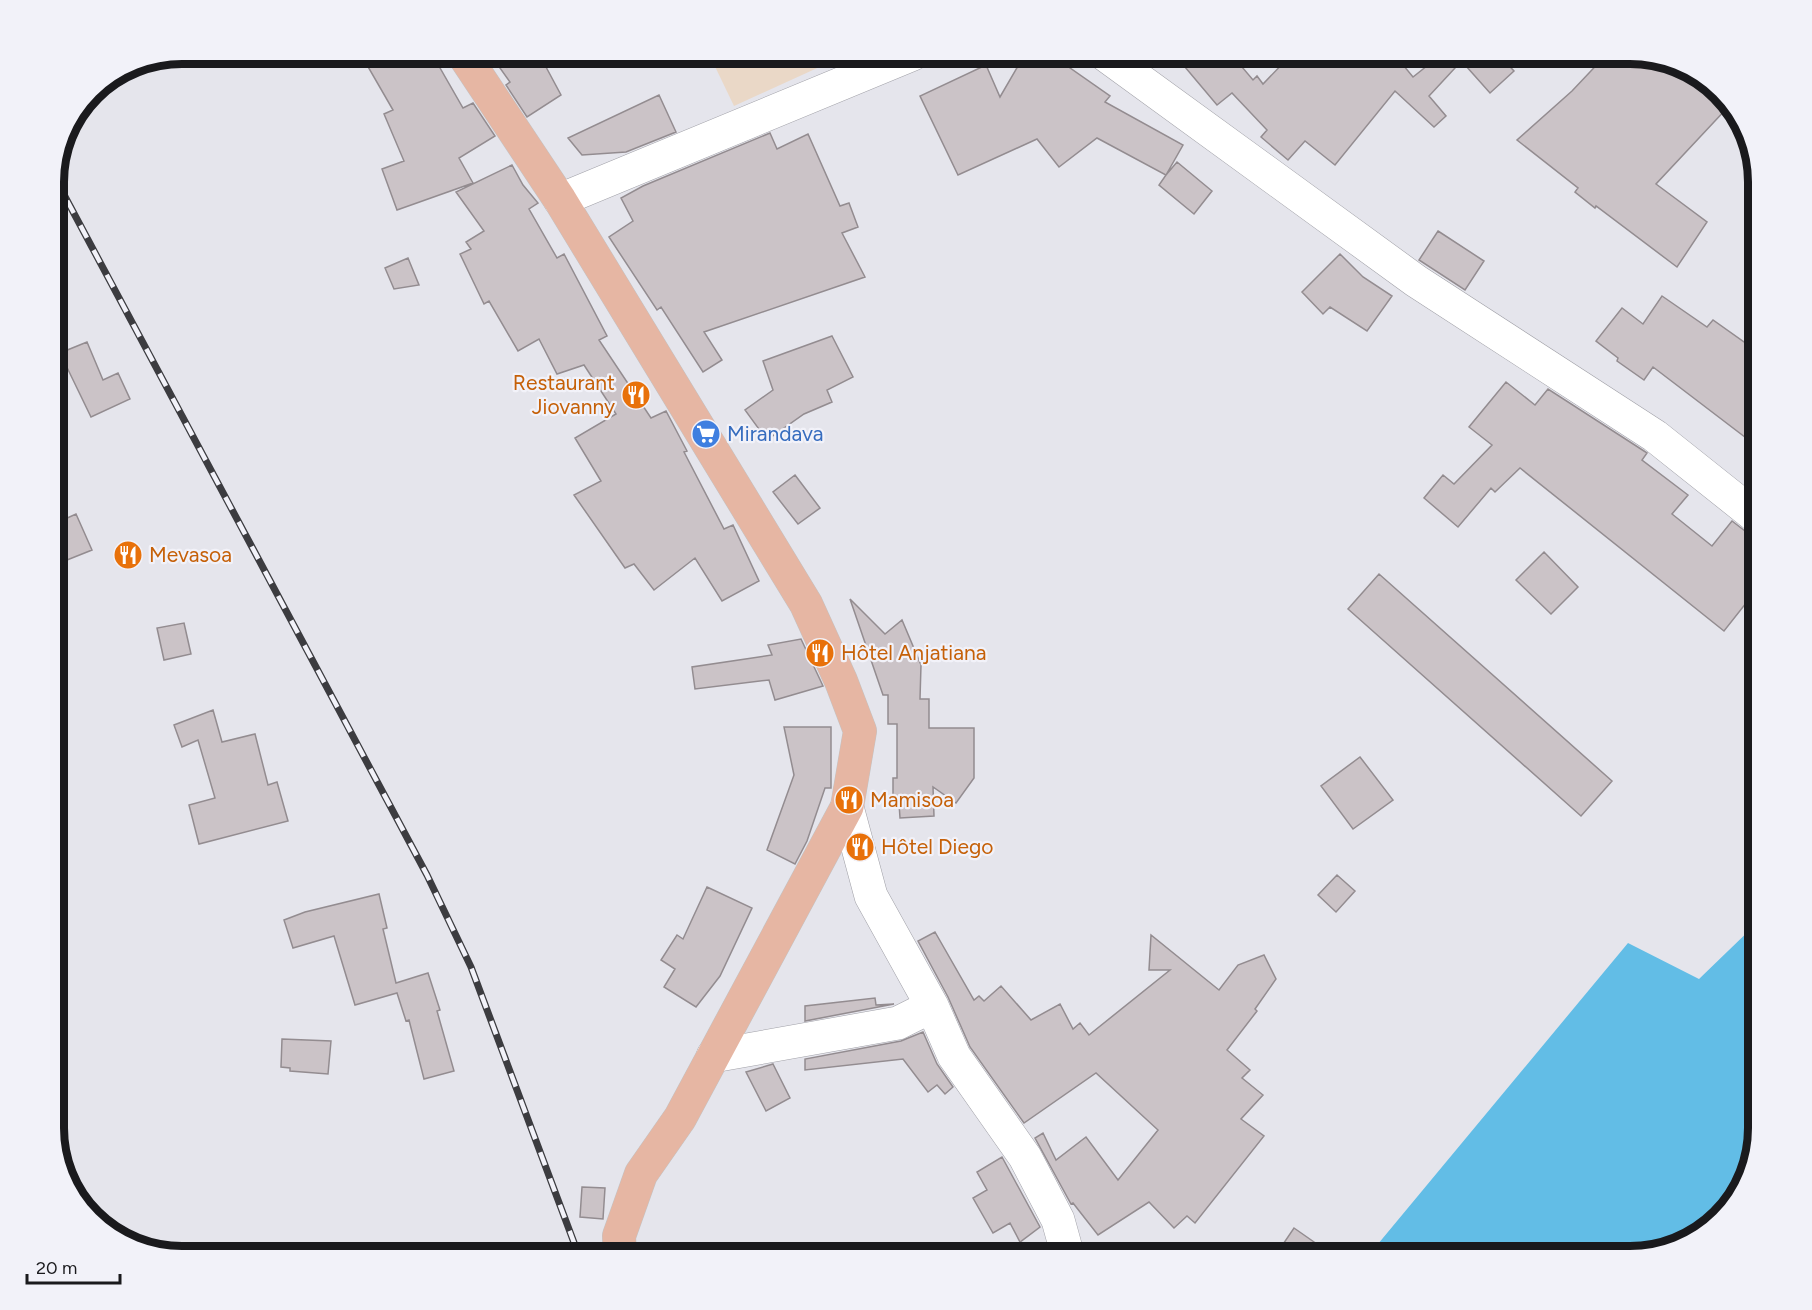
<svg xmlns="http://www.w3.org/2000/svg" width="1812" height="1310" viewBox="0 0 1812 1310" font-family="Figtree,sans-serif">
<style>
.commercial{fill:#ead8c7}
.water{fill:#62bde6}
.building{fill:#cbc3c7;stroke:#938c90;stroke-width:1.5}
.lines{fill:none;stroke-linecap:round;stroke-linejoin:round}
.minor-casing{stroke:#a0a0a7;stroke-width:34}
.major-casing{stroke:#c3c3c4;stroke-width:34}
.minor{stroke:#fff;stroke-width:33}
.major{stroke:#e6b6a3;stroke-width:33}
.rail-casing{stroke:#3c3c40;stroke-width:7}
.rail{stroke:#f2f2f9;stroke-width:4.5;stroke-dasharray:14;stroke-linecap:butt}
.labels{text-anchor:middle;stroke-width:4.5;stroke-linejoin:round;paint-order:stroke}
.food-label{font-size:21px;fill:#c56008;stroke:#f2f2f9;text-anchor:start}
.shop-label{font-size:21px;fill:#366cbe;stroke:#f2f2f9;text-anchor:start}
.rim{fill:none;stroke:#1a1a1d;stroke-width:8}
</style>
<rect width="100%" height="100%" fill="#e5e5ec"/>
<path class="commercial" d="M709 54H848L734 106Z"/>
<path class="water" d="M1758 922V1128L1732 1205 1687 1243 1629 1256H1368L1628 943 1699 979Z"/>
<path class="building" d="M385 54H432L463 108 473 103 495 136 459 158 473 183 397 210 382 169 404 161 384 114 393 110 367 65Z
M490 54H539L561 95 527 117 506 85 510 82Z
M1025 54H1050L1110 96 1105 102 1183 145 1166 175 1177 162 1212 191 1194 214 1159 185 1166 175 1097 138 1059 167 1037 139 958 175 920 96 986 65 1000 97Z
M1174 54H1231L1253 80 1257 76 1263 84 1292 54H1394L1413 77 1442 54H1468L1429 96 1446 116 1434 127 1395 91 1335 165 1305 141 1288 160 1261 137 1267 130 1232 93 1217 105Z
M1479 54H1498L1514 71 1490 93 1466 66Z
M1607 54H1630L1707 80 1729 106 1656 184 1707 222 1677 267 1596 206 1595 208 1575 192 1578 188 1517 140 1572 91Z
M659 95 676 132 626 152 582 155 568 138Z
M770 133 777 149 808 134 840 206 849 203 858 227 842 233 865 277 704 332 722 360 703 372 661 307 657 310 609 237 633 221 621 198 643 186Z
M512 165 523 185 538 203 529 209 557 258 564 254 607 336 599 340 651 418 666 411 687 451 684 452 724 529 733 525 759 581 722 601 695 558 654 590 634 564 625 568 574 495 601 481 575 438 616 414 584 365 557 374 539 339 518 351 489 301 484 304 460 254 471 249 466 242 484 231 456 192Z
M1438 231 1484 261 1465 290 1419 260Z
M1340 254 1363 277 1392 296 1367 331 1330 307 1323 314 1302 292Z
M408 258 419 285 394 289 385 268Z
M1662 296 1707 327 1713 320 1758 352V447L1653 367 1644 380 1617 361 1618 358 1596 341 1622 308 1643 324Z
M832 336 853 377 827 390 832 402 804 414 767 440 745 410 773 390 763 361Z
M87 342 103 380 118 373 130 399 91 417 60 353Z
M1506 382 1535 405 1548 389 1644 451 1647 453 1642 460 1688 495 1672 514 1712 546 1732 521 1758 541V559L1747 574 1758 583V588L1724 631 1520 468 1495 492 1491 488 1458 527 1424 498 1443 475 1454 484 1492 445 1469 427Z
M795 475 820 508 798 524 773 492Z
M76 514 92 550 67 560 54 531V524Z
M1544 552 1578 587 1551 614 1516 580Z
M1379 574 1612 781 1581 816 1348 609Z
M850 599 885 634 902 620 921 665 920 699H929V728H974V778L956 803 933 787 934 816 900 818 899 803H893V778H897V724H888V695H883Z
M184 623 191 654 164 660 157 628Z
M801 639 823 686 775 700 769 680 695 689 692 667 772 655 768 645Z
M213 710 222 742 255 734 268 785 277 782 288 821 199 844 189 805 215 798 198 740 182 747 174 725Z
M784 727H831V788H825L807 841 795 864 767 850 794 775Z
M1360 757 1393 800 1353 829 1321 786Z
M1337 875 1355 891 1336 912 1318 895Z
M707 887 752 908 720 976 696 1007 664 987 675 969 661 960 677 935 683 939Z
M379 894 387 928 383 929 396 983 428 973 440 1010 437 1011 454 1071 424 1079 409 1020 406 1021 397 993 355 1005 334 936 293 948 284 920 305 912Z
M935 932 974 1000 979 996 984 1001 1001 986 1031 1020 1060 1004 1073 1029 1080 1023 1089 1035 1170 970H1149L1151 935 1219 990 1238 965 1264 955 1276 979 1255 1009 1257 1011 1227 1050 1250 1070 1242 1078 1263 1095 1241 1119 1264 1136 1195 1223 1187 1216 1174 1228 1149 1202 1098 1235 1073 1203 1071 1204 1035 1138 1043 1133 1056 1160 1086 1137 1118 1180 1158 1130 1096 1073 1024 1123 970 1047 948 997 918 941Z
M875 998 876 1005 894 1004 805 1021V1006Z
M923 1032 937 1064 953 1087 945 1094 937 1085 928 1092 903 1059 805 1070V1059L901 1041Z
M282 1039 331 1041 328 1074 290 1071V1068L281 1067Z
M773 1064 790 1098 766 1111 746 1072Z
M1002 1157 1040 1227 1020 1242 1010 1223 993 1233 973 1198 987 1190 977 1172Z
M582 1187 605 1188 603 1219 580 1217Z
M1294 1228 1334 1256H1275Z"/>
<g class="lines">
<g class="minor-casing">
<path id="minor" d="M1104 54 1416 281 1655 436 1758 518
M560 200 913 54
M847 807 871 896 932 1006 954 1056 1025 1157 1058 1220 1068 1256
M713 1056 898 1023 932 1006"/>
</g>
<g class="major-casing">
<path id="major" d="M463 54 560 200 806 604 841 681 860 731 847 807 680 1118 641 1174 619 1236 620 1256"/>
</g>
<use href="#minor" class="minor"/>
<use href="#major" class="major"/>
<g class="rail-casing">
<path id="rail" d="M54 176 427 875 471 967 579 1256"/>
</g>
<use href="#rail" class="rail"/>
</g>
<defs>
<g id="restaurant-disc" transform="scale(1.5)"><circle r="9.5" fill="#e8710a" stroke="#f2f2f9"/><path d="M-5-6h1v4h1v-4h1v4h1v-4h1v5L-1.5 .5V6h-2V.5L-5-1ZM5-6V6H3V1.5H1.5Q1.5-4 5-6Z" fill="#fff"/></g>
<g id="supermarket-disc" transform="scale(1.5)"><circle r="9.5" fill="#3f7fe0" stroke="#f2f2f9"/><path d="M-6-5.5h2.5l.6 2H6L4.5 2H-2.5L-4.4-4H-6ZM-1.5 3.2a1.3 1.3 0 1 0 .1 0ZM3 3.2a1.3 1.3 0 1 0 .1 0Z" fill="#fff"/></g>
</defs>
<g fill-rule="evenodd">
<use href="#restaurant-disc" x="636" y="395"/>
<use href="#supermarket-disc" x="706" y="434"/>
<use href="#restaurant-disc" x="128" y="555"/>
<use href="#restaurant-disc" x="820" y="653"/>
<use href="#restaurant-disc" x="849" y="800"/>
<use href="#restaurant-disc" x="860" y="847"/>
</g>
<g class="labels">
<g class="food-label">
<text x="615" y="390" text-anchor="end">Restaurant<tspan x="615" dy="24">Jiovanny</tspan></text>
<text x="149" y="562">Mevasoa</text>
<text x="841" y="660">Hôtel Anjatiana</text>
<text x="870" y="807">Mamisoa</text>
<text x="881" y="854">Hôtel Diego</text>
</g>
<g class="shop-label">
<text x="727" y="441">Mirandava</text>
</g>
</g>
<path d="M0 0H1812V1310H0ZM182 64H1630A118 118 0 0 1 1748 182V1128A118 118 0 0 1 1630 1246H182A118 118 0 0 1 64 1128V182A118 118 0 0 1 182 64Z" fill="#f2f2f9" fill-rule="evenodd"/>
<path class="rim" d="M182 64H1630A118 118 0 0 1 1748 182V1128A118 118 0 0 1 1630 1246H182A118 118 0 0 1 64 1128V182A118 118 0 0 1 182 64Z"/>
<path d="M27 1274v9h93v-9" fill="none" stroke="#1a1a1d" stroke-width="3"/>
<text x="36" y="1274" font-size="18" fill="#1a1a1d" stroke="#f2f2f9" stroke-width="4.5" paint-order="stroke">20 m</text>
</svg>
